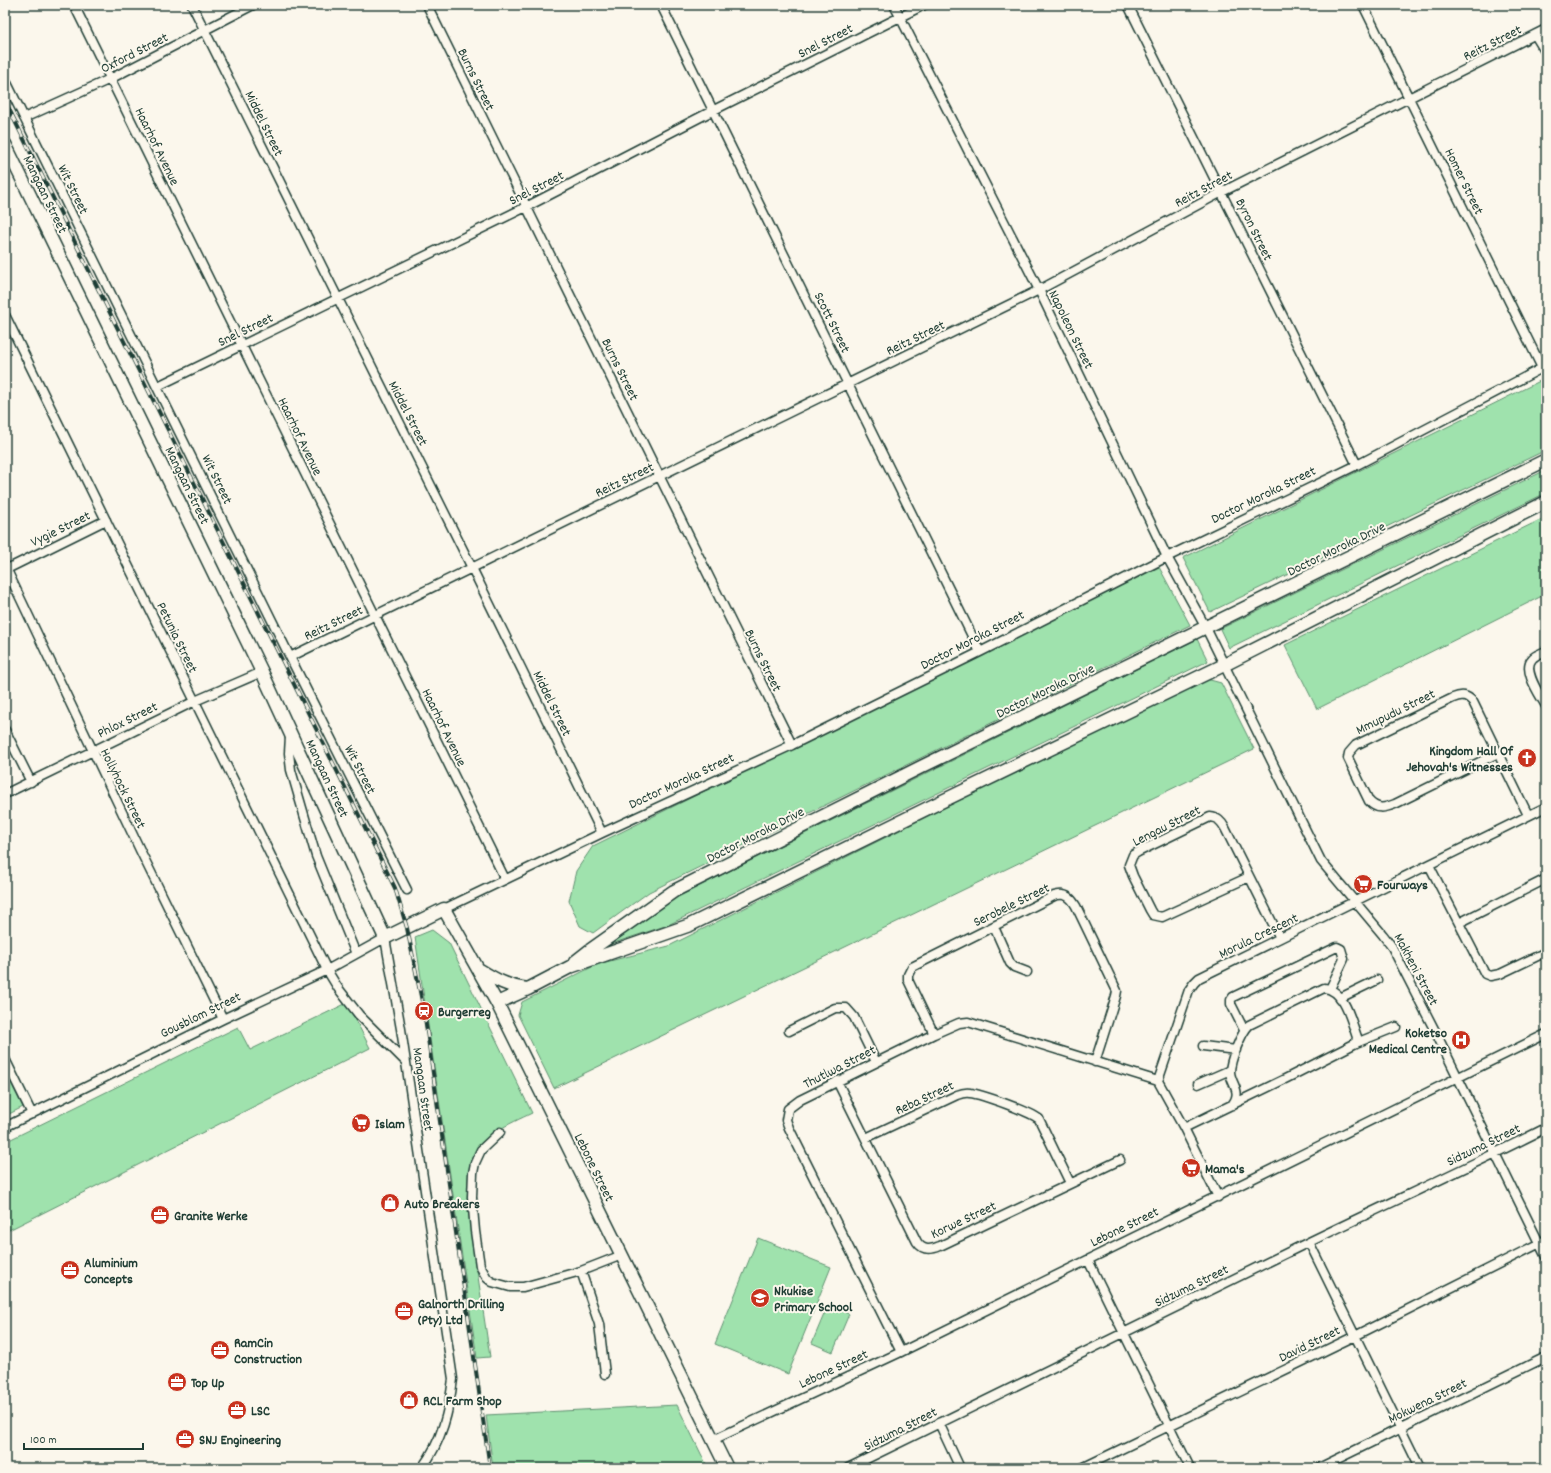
<svg xmlns="http://www.w3.org/2000/svg" width="1551" height="1473" viewBox="0 0 1551 1473" font-family="Dekko,sans-serif">
<style>
.green{fill:#9fe2ad;stroke:#5f9070}
.lines{fill:none;stroke-linecap:round;stroke-linejoin:round}
.street-casing{stroke:#1f3d34;stroke-width:11}
.secondary-casing{stroke:#1f3d34;stroke-width:15}
.street{stroke:#fbf7ec;stroke-width:8}
.secondary{stroke:#fbf7ec;stroke-width:12}
.rail-casing{stroke:#1f3d34;stroke-width:4}
.rail{stroke:#fbf7ec;stroke-width:2.5;stroke-dasharray:8;stroke-linecap:butt}
.labels{text-anchor:middle;stroke-width:4;stroke-linejoin:round;paint-order:stroke}
.street-label{font-size:14px;fill:#1f3d34;stroke:#fbf7ec}
.poi-label{font-size:14px;font-weight:bold;fill:#1f3d34;stroke:#fbf7ec;text-anchor:start}
</style>
<rect width="100%" height="100%" fill="#fbf7ec"/>
<filter id="ink" filterUnits="userSpaceOnUse"><feTurbulence type="fractalNoise" baseFrequency=".025" numOctaves="2"/><feDisplacementMap in="SourceGraphic" scale="8" xChannelSelector="R" yChannelSelector="G"/><feConvolveMatrix kernelMatrix="1 2 1 2 8 2 1 2 1" color-interpolation-filters="sRGB"/></filter>
<g filter="url(#ink)">
<path class="green" d="M1546 378V450L1210 612 1183 558Z
M1546 470V493L1229 648 1220 629Z
M1546 517V594L1317 709 1285 645Z
M1159 567 1190 625 649 892 593 933 580 926 569 901 576 871 593 846Z
M1197 639 1208 661 668 925 605 946 659 906Z
M1203 678 1221 683 1254 749 554 1088 518 1015 522 1002 598 964 669 946Z
M432 930 449 943 532 1113C510 1124 479 1135 471 1162 467 1175 468 1189 467 1203L490 1357 477 1358 415 937Z
M347 1003 370 1048 5 1232V1142L238 1027 250 1050Z
M5 1071 23 1107 5 1116Z
M758 1238 831 1267 788 1374 715 1344Z
M828 1305 849 1314 833 1352 812 1343Z
M677 1405 708 1468H493L486 1415Z"/>
<g class="lines">
<g class="street-casing">
<path id="street" d="M74 5 505 879
M192 5 472 568 602 833
M427 5 792 745
M661 5 980 652
M894 5 1039 290 1167 557 1206 628 1321 861 1383 935 1392 947 1434 1029 1546 1257
M1128 5 1357 465
M1363 5 1542 368
M1535 35 1546 53
M5 79 290 657 407 890
M24 118 110 79 253 5
M5 315 327 970 338 988 359 1015 405 1061
M158 386 526 207 714 110 924 5
M5 566 141 852 223 1019
M5 570 106 520
M1546 651C1542 653 1535 655 1532 659 1522 670 1540 695 1546 706
M290 657 1039 290 1222 192 1546 29
M5 730 31 782
M290 736 289 753 291 770 316 856 356 954
M1498 753 1395 804C1385 808 1377 810 1369 801L1348 758 1349 753 1356 745 1453 698C1462 694 1467 695 1473 702L1528 815
M5 794 195 701 262 672
M1429 865 1485 974 1490 976 1500 974 1546 952
M1249 877 1162 917 1153 915 1150 910 1133 876 1129 865 1133 855 1138 852 1210 817C1218 818 1221 821 1225 828L1280 938
M444 909 602 833 792 745 980 652 1167 557 1357 465 1546 366
M1459 923 1546 879
M994 927 1010 963 1014 967 1027 972
M1340 998 1377 980
M1244 1030 1231 1004V1000L1233 997 1337 947 1341 949 1344 959 1330 989
M789 1031 835 1008H846L854 1017 876 1062
M934 1034 908 980V975L912 967 1054 896C1065 892 1071 897 1076 906L1117 991 1116 996 1095 1062
M1203 1046 1236 1050
M5 1059 32 1114
M837 1081 917 1242C923 1251 931 1250 940 1246L1120 1160
M1198 1084 1230 1070
M1232 1105C1243 1091 1231 1085 1230 1072 1230 1061 1241 1033 1249 1025L1324 988C1345 990 1351 1021 1357 1037L1356 1043
M5 1127 223 1019 327 970 385 938 401 1029 453 1379C449 1411 442 1441 422 1468
M1184 1128 1287 1078 1356 1043 1396 1027
M500 1132 481 1150 475 1163 473 1173 472 1197 475 1231 480 1266 487 1278 492 1282 510 1287H523L581 1271 622 1255
M866 1138 957 1095C962 1093 965 1092 970 1093 981 1094 1031 1112 1039 1119L1070 1183
M1218 1197 1184 1128 1158 1081 1189 990 1194 983 1199 978 1546 807
M1309 1242 1420 1468
M1088 1260 1190 1468
M581 1271 599 1324 605 1374
M901 1352 789 1128 786 1120 788 1109 800 1100 934 1034 959 1023 968 1022 1158 1081
M939 1423 960 1468
M713 1440 901 1352 1546 1034
M848 1468C1001 1392 1154 1317 1307 1243 1387 1204 1467 1168 1546 1128
M1082 1468 1355 1336 1546 1240
M1319 1468 1546 1357"/>
</g>
<g class="secondary-casing">
<path id="secondary" d="M5 144 262 672 385 938 444 909 497 1003 727 1468
M575 962 589 951 674 891 921 767 1546 460
M480 970C496 980 509 987 528 989
M497 1003 528 989 570 967 690 925 926 809 1224 665 1546 502"/>
</g>
<use href="#street" class="street"/>
<use href="#secondary" class="secondary"/>
<g class="rail-casing">
<path id="rail" d="M5 101 395 888 407 928 424 1011 490 1468"/>
</g>
<use href="#rail" class="rail"/>
</g>
</g>
<defs>
<g id="church-disc" transform="scale(1)"><circle r="9.5" fill="#c8321e" stroke="#fbf7ec"/><path d="M-1.2-6h2.4v3.5h3.3v2.4h-3.3V6h-2.4V-.1h-3.3v-2.4h3.3Z" fill="#fff"/></g>
<g id="supermarket-disc" transform="scale(1)"><circle r="9.5" fill="#c8321e" stroke="#fbf7ec"/><path d="M-6-5.5h2.5l.6 2H6L4.5 2H-2.5L-4.4-4H-6ZM-1.5 3.2a1.3 1.3 0 1 0 .1 0ZM3 3.2a1.3 1.3 0 1 0 .1 0Z" fill="#fff"/></g>
<g id="station-disc" transform="scale(1)"><circle r="9.5" fill="#c8321e" stroke="#fbf7ec"/><path d="M-3-6H3Q5-6 5-4V2Q5 4 3 4L4.5 6H3L1.5 4h-3L-3 6H-4.5L-3 4Q-5 4-5 2V-4Q-5-6-3-6ZM-3.5-4v3h7v-3ZM-3.5 1v1.5H-2V1ZM2 1v1.5H3.5V1Z" fill="#fff"/></g>
<g id="hospital-disc" transform="scale(1)"><circle r="9.5" fill="#c8321e" stroke="#fbf7ec"/><path d="M-5-5h3v3.5h4V-5h3V5h-3V1.5h-4V5h-3Z" fill="#fff"/></g>
<g id="shop-disc" transform="scale(1)"><circle r="9.5" fill="#c8321e" stroke="#fbf7ec"/><path d="M-5-2.5h2.3a2.7 3.5 0 0 1 5.4 0H5L5.5 6h-11ZM-1.5-2.5h3a1.5 2.3 0 0 0-3 0Z" fill="#fff"/></g>
<g id="office-disc" transform="scale(1)"><circle r="9.5" fill="#c8321e" stroke="#fbf7ec"/><path d="M-6-3h4V-5.5h4V-3h4V5H-6ZM-1-4.5V-3h2v-1.5ZM-6 0V1H6V0Z" fill="#fff"/></g>
<g id="school-disc" transform="scale(1)"><circle r="9.5" fill="#c8321e" stroke="#fbf7ec"/><path d="M0-5L7-2L0 1L-7-2ZM-4 1L0 2.5L4 1V4Q0 6-4 4Z" fill="#fff"/></g>
</defs>
<g fill-rule="evenodd">
<use href="#church-disc" x="1527" y="758"/>
<use href="#supermarket-disc" x="1363" y="884"/>
<use href="#station-disc" x="424" y="1011"/>
<use href="#hospital-disc" x="1461" y="1040"/>
<use href="#supermarket-disc" x="361" y="1123"/>
<use href="#supermarket-disc" x="1191" y="1168"/>
<use href="#shop-disc" x="390" y="1203"/>
<use href="#office-disc" x="160" y="1215"/>
<use href="#office-disc" x="70" y="1270"/>
<use href="#school-disc" x="760" y="1298"/>
<use href="#office-disc" x="404" y="1311"/>
<use href="#office-disc" x="220" y="1350"/>
<use href="#office-disc" x="177" y="1382"/>
<use href="#shop-disc" x="409" y="1400"/>
<use href="#office-disc" x="237" y="1410"/>
<use href="#office-disc" x="185" y="1439"/>
</g>
<g class="labels">
<g class="street-label">
<text transform="translate(825 40) rotate(-27)" y="5">Snel Street</text>
<text transform="translate(1492 42) rotate(-27)" y="5">Reitz Street</text>
<text transform="translate(134 52) rotate(-27)" y="5">Oxford Street</text>
<text transform="translate(477 79) rotate(64)" y="5">Burns Street</text>
<text transform="translate(265 123) rotate(64)" y="5">Middel Street</text>
<text transform="translate(158 146) rotate(64)" y="5">Haarhof Avenue</text>
<text transform="translate(1465 181) rotate(64)" y="5">Homer Street</text>
<text transform="translate(536 187) rotate(-27)" y="5">Snel Street</text>
<text transform="translate(1203 188) rotate(-28)" y="5">Reitz Street</text>
<text transform="translate(74 189) rotate(64)" y="5">Wit Street</text>
<text transform="translate(46 194) rotate(64)" y="5">Mangaan Street</text>
<text transform="translate(1255 229) rotate(64)" y="5">Byron Street</text>
<text transform="translate(833 322) rotate(64)" y="5">Scott Street</text>
<text transform="translate(245 329) rotate(-26)" y="5">Snel Street</text>
<text transform="translate(1072 329) rotate(64)" y="5">Napoleon Street</text>
<text transform="translate(915 337) rotate(-26)" y="5">Reitz Street</text>
<text transform="translate(621 369) rotate(64)" y="5">Burns Street</text>
<text transform="translate(409 413) rotate(63)" y="5">Middel Street</text>
<text transform="translate(301 436) rotate(64)" y="5">Haarhof Avenue</text>
<text transform="translate(218 479) rotate(64)" y="5">Wit Street</text>
<text transform="translate(624 479) rotate(-26)" y="5">Reitz Street</text>
<text transform="translate(188 485) rotate(64)" y="5">Mangaan Street</text>
<text transform="translate(1263 494) rotate(-26)" y="5">Doctor Moroka Street</text>
<text transform="translate(60 528) rotate(-26)" y="5">Vygie Street</text>
<text transform="translate(1336 548) rotate(-26)" y="5">Doctor Moroka Drive</text>
<text transform="translate(333 622) rotate(-26)" y="5">Reitz Street</text>
<text transform="translate(178 637) rotate(64)" y="5">Petunia Street</text>
<text transform="translate(972 639) rotate(-27)" y="5">Doctor Moroka Street</text>
<text transform="translate(764 660) rotate(64)" y="5">Burns Street</text>
<text transform="translate(1045 690) rotate(-26)" y="5">Doctor Moroka Drive</text>
<text transform="translate(553 703) rotate(64)" y="5">Middel Street</text>
<text transform="translate(1395 711) rotate(-26)" y="5">Mmupudu Street</text>
<text transform="translate(127 719) rotate(-26)" y="5">Phlox Street</text>
<text transform="translate(445 727) rotate(64)" y="5">Haarhof Avenue</text>
<text transform="translate(361 769) rotate(63)" y="5">Wit Street</text>
<text transform="translate(328 778) rotate(65)" y="5">Mangaan Street</text>
<text transform="translate(681 780) rotate(-25)" y="5">Doctor Moroka Street</text>
<text transform="translate(124 788) rotate(64)" y="5">Hollyhock Street</text>
<text transform="translate(1166 825) rotate(-27)" y="5">Lengau Street</text>
<text transform="translate(755 834) rotate(-27)" y="5">Doctor Moroka Drive</text>
<text transform="translate(1011 904) rotate(-26)" y="5">Serobele Street</text>
<text transform="translate(1258 935) rotate(-26)" y="5">Morula Crescent</text>
<text transform="translate(1417 969) rotate(62)" y="5">Makheni Street</text>
<text transform="translate(200 1014) rotate(-26)" y="5">Gousblom Street</text>
<text transform="translate(839 1066) rotate(-27)" y="5">Thutlwa Street</text>
<text transform="translate(424 1089) rotate(82)" y="5">Mangaan Street</text>
<text transform="translate(924 1097) rotate(-25)" y="5">Reba Street</text>
<text transform="translate(1483 1144) rotate(-26)" y="5">Sidzuma Street</text>
<text transform="translate(595 1167) rotate(64)" y="5">Lebone Street</text>
<text transform="translate(963 1219) rotate(-25)" y="5">Korwe Street</text>
<text transform="translate(1124 1226) rotate(-26)" y="5">Lebone Street</text>
<text transform="translate(1191 1285) rotate(-26)" y="5">Sidzuma Street</text>
<text transform="translate(1309 1343) rotate(-26)" y="5">David Street</text>
<text transform="translate(833 1368) rotate(-25)" y="5">Lebone Street</text>
<text transform="translate(1427 1400) rotate(-26)" y="5">Mokwena Street</text>
<text transform="translate(900 1428) rotate(-27)" y="5">Sidzuma Street</text>
</g>
<g class="poi-label">
<text x="1513" y="755" text-anchor="end">Kingdom Hall Of<tspan x="1513" dy="16">Jehovah's Witnesses</tspan></text>
<text x="1377" y="889">Fourways</text>
<text x="438" y="1016">Burgerreg</text>
<text x="1447" y="1037" text-anchor="end">Koketso<tspan x="1447" dy="16">Medical Centre</tspan></text>
<text x="375" y="1128">Islam</text>
<text x="1205" y="1173">Mama's</text>
<text x="404" y="1208">Auto Breakers</text>
<text x="174" y="1220">Granite Werke</text>
<text x="84" y="1267">Aluminium<tspan x="84" dy="16">Concepts</tspan></text>
<text x="774" y="1295">Nkukise<tspan x="774" dy="16">Primary School</tspan></text>
<text x="418" y="1308">Galnorth Drilling<tspan x="418" dy="16">(Pty) Ltd</tspan></text>
<text x="234" y="1347">RamCin<tspan x="234" dy="16">Construction</tspan></text>
<text x="191" y="1387">Top Up</text>
<text x="423" y="1405">RCL Farm Shop</text>
<text x="251" y="1415">LSC</text>
<text x="199" y="1444">SNJ Engineering</text>
</g>
</g>
<rect width="1551" height="1473" fill="none" stroke="#fbf7ec" stroke-width="20"/>
<rect x="10" y="10" width="1531" height="1453" fill="none" stroke="#1f3d34" stroke-width="1.5" filter="url(#ink)"/>
<path d="M24 1443v6h119v-6" fill="none" stroke="#1f3d34" stroke-width="2"/>
<text x="30" y="1443" font-size="12" fill="#1f3d34" stroke="#fbf7ec" stroke-width="3" paint-order="stroke">100 m</text>
</svg>
